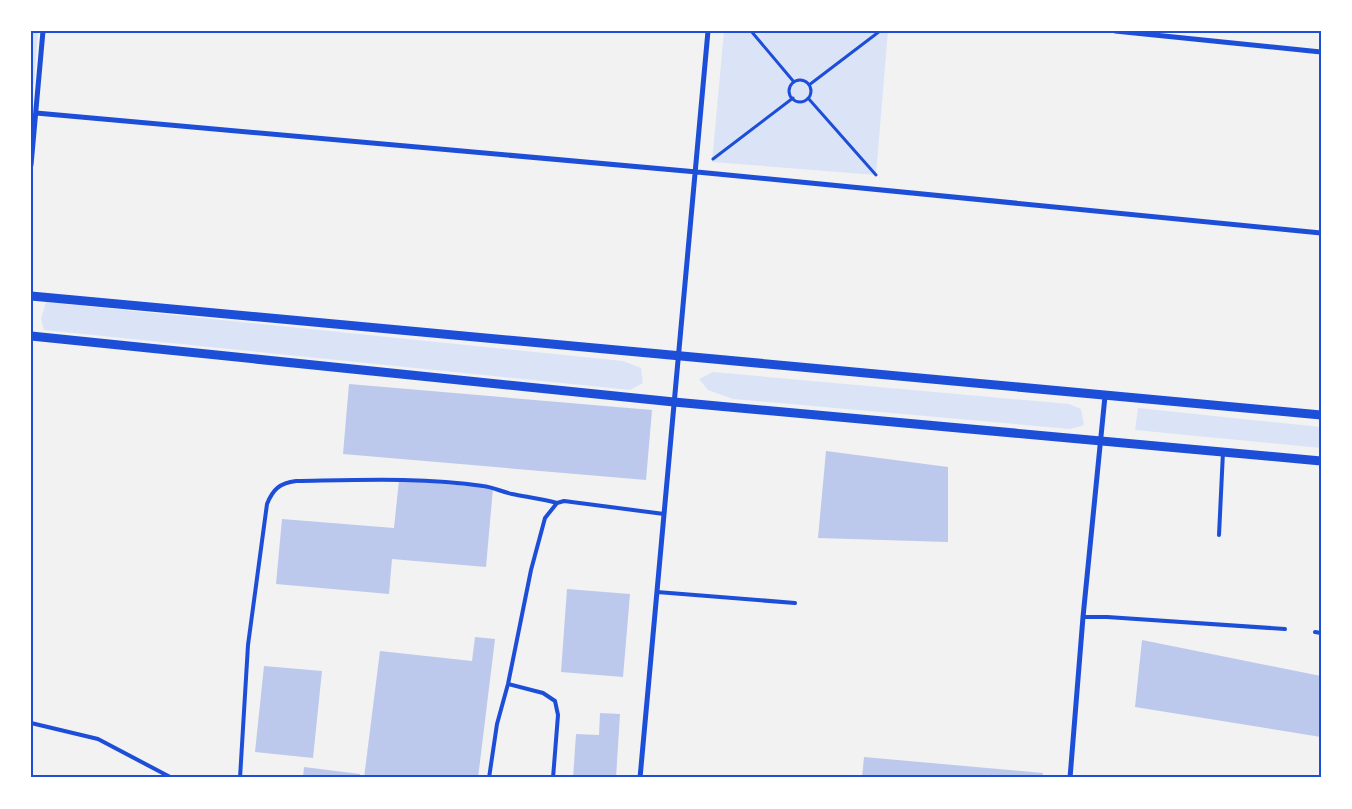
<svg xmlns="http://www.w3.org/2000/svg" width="1352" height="809" viewBox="0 0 1352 809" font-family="'Noto Sans',sans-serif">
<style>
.green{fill:#dbe4f7}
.building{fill:#bdc9ec}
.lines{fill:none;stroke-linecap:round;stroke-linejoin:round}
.path{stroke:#1d4ed8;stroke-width:3}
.service{stroke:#1d4ed8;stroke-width:4}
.minor{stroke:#1d4ed8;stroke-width:5}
.tertiary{stroke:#1d4ed8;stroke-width:9}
.neatline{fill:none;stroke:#1d4ed8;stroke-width:2}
</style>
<rect width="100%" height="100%" fill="#f2f2f2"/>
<path class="green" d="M31 31H38L34 84H31Z
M724 31H888L876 175 712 162Z
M46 302 623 361 641 368 643 383 630 390 44 330 41 319Z
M713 372 1069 404 1081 409 1084 425 1070 429 733 399 708 390 699 379Z
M1138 408 1321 427V448L1135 430Z"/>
<path class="building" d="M349 384 652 410 646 480 343 454Z
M826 451 948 467V542L818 538Z
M399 480 493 488 486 567 392 559 389 594 276 584 282 519 394 528Z
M567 589 630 594 623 677 561 672Z
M475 637 495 639 478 778H364L380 651 472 661Z
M1142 640 1321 676V737L1135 707Z
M264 666 322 671 313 758 255 752Z
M600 713 620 714 616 778H573L576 734 599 735Z
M864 757 1043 773 1042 778H862Z
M304 767 360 774V778H303Z"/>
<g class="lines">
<path class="path" d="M751 31 794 82
M789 91a11 11 0 1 1 22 0a11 11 0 1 1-22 0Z
M809 85 880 31
M808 98 876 175
M713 159 793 98"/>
<path class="service" d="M1219 535 1223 452
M657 592 795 603
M1083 617H1107L1285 629
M1315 632 1321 633
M508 684 543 693 555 701 558 715 553 778
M31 723 98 739 172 778
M240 778 248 645 267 504C273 489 280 483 296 481 357 480 423 477 483 486 493 487 502 492 512 494 527 497 542 499 557 503
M489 778 497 724 508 684 531 570 545 518 557 503 564 501 664 514"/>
<path class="minor" d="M1115 31 1321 52
M36 113 697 172 1321 233
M31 165 43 31
M640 778 708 31
M1070 778 1083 617 1105 396"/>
<path class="tertiary" d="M31 296 1321 415
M31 336 674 402 1321 461"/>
</g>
<rect width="1352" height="809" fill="none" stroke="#ffffff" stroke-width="65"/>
<rect x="32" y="32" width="1288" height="744" class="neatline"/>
</svg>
